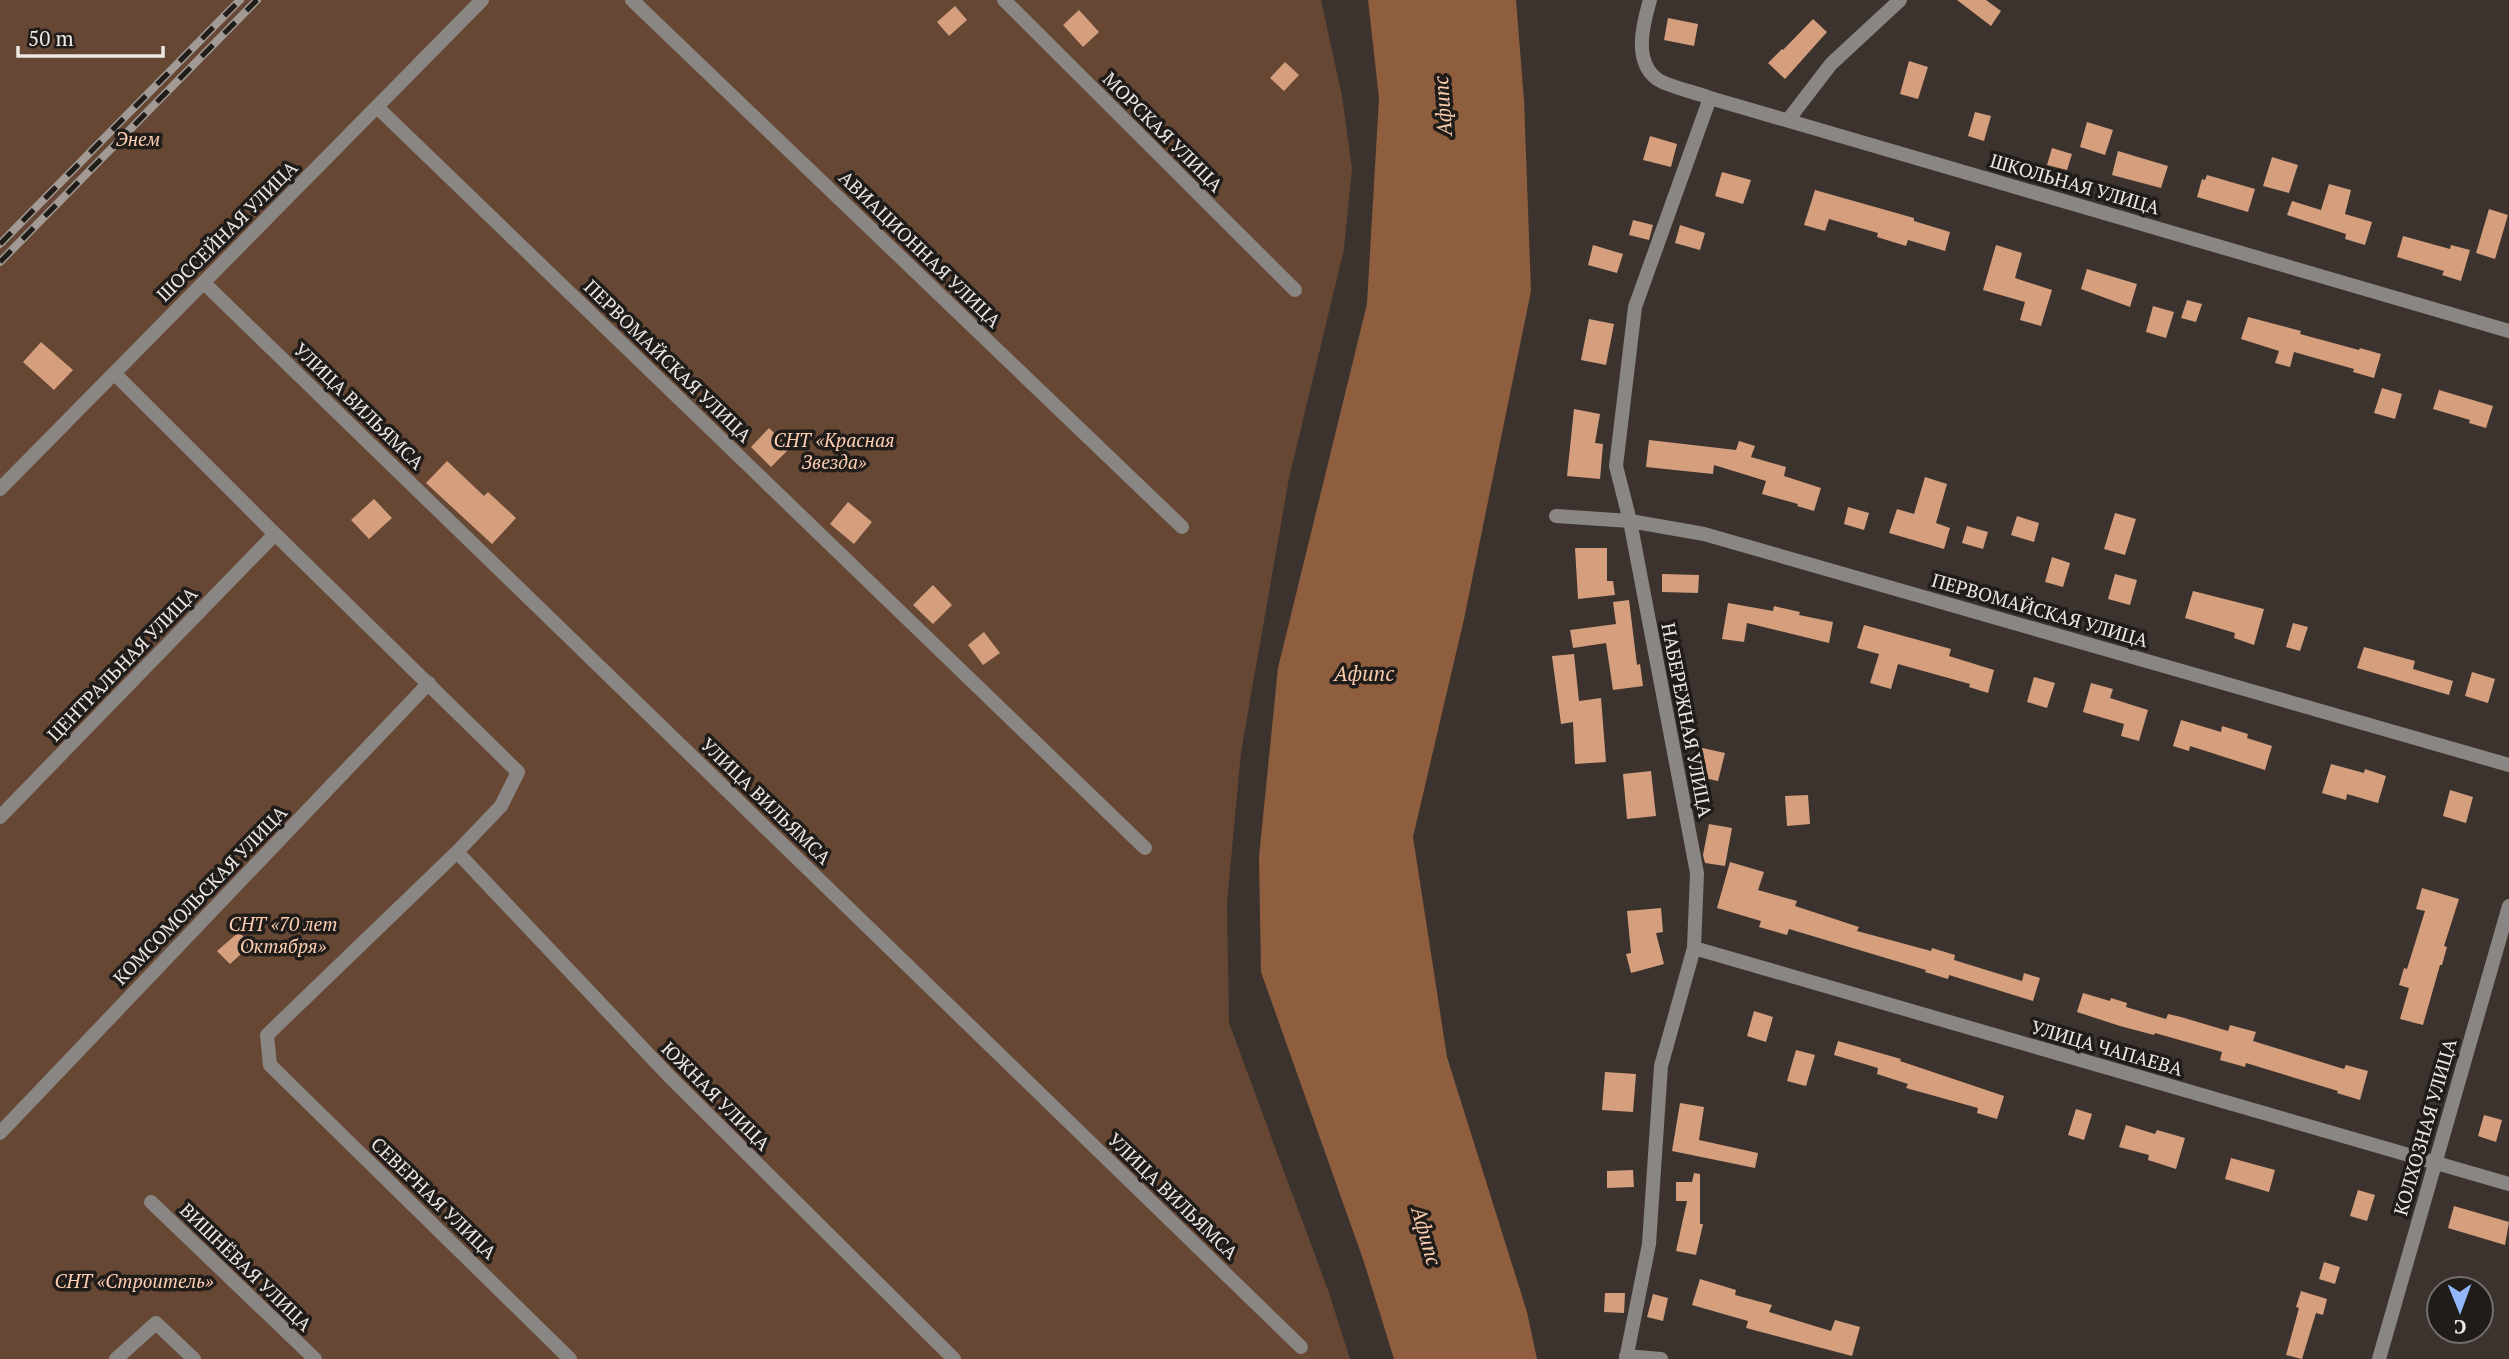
<svg xmlns="http://www.w3.org/2000/svg" width="2509" height="1359" viewBox="0 0 2509 1359" font-family="'PT Serif',serif">
<style>
.green{fill:#654734}
.water{fill:#8e5e3e}
.building{fill:#d59f7e}
.lines{fill:none;stroke-linecap:round;stroke-linejoin:round}
.street{stroke:#8a8683;stroke-width:14}
.rail-casing{stroke:#a19a95;stroke-width:8}
.rail{stroke:#201c1a;stroke-width:5;stroke-dasharray:16;stroke-linecap:butt}
.labels{text-anchor:middle;stroke-width:7;stroke-linejoin:round;paint-order:stroke}
.street-label{font-size:19px;fill:#eee8e4;stroke:#201c1a}
.park-label{font-size:19px;font-style:italic;fill:#fecfb2;stroke:#201c1a}
.water-label{font-size:21px;font-style:italic;fill:#faccaf;stroke:#201c1a}
</style>
<rect width="100%" height="100%" fill="#3d332e"/>
<path class="green" d="M0 0H1321L1342 96 1352 169 1344 249 1289 478 1241 752 1227 904 1229 1023 1329 1293 1350 1359H0Z"/>
<path class="water" d="M1368 0H1516L1524 100 1531 291 1464 619 1413 837 1447 1057 1527 1312 1537 1359H1394L1364 1262 1261 972 1259 857 1278 668 1367 304 1379 98Z"/>
<path class="building" d="M1957 0H1986L2001 11 1991 26Z
M955 6 967 20 949 36 937 22Z
M1079 10 1099 32 1083 47 1063 25Z
M1668 18 1698 24 1694 46 1664 40Z
M1813 19 1827 32 1785 79 1768 63 1782 49 1783 50Z
M1909 61 1928 67 1918 99 1900 94Z
M1285 62 1299 75 1284 91 1270 78Z
M1975 112 1991 116 1984 141 1968 136Z
M2087 122 2113 130 2105 155 2080 147Z
M1650 136 1677 144 1671 167 1643 160Z
M2052 148 2072 154 2067 170 2047 165Z
M2118 151 2168 166 2161 188 2112 175Z
M2272 157 2298 165 2289 193 2263 186Z
M1722 172 1751 180 1743 204 1715 196Z
M2207 175 2255 189 2248 212 2197 197 2202 179 2205 180Z
M2329 184 2351 190 2345 214 2372 222 2365 245 2345 239 2346 234 2287 215 2292 201 2321 210Z
M1815 190 1914 218V221L1950 232 1945 251 1908 240 1906 246 1877 237 1878 233 1829 219 1825 231 1804 225Z
M2489 209 2508 215 2495 259 2476 253Z
M1633 220 1653 225 1649 240 1629 235Z
M1680 225 1705 233 1700 250 1675 243Z
M2403 236 2450 249 2451 245 2470 250 2461 281 2442 275 2444 271 2397 257Z
M1593 245 1623 254 1617 273 1588 265Z
M1996 245 2022 253 2015 278 2052 290 2041 326 2020 320 2025 302 1983 290Z
M2087 269 2137 284 2130 307 2081 289Z
M2187 300 2202 304 2196 322 2181 318Z
M2153 306 2174 312 2166 338 2146 332Z
M2248 317 2286 327 2301 331 2300 334 2359 350 2360 348 2381 354 2374 378 2353 372 2354 369 2294 352 2290 367 2275 363 2279 351 2241 339Z
M1589 319 1614 324 1606 365 1581 360Z
M41 342 73 370 54 390 23 362Z
M2382 388 2402 394 2395 419 2374 413Z
M2439 390 2493 406 2486 428 2469 423 2470 420 2433 409Z
M1574 409 1600 414 1595 443 1603 444 1600 479 1567 476Z
M769 428 790 448 771 467 751 447Z
M1649 440 1736 450 1739 441 1755 446 1751 457 1786 467 1784 476 1821 488 1814 511 1797 506 1798 504 1762 494 1766 481 1714 465 1713 474 1646 467Z
M447 461 484 496 488 492 516 518 492 544 426 483Z
M1925 477 1947 484 1936 523 1950 528 1944 549 1889 533 1897 509 1914 514Z
M374 499 392 518 369 539 351 520Z
M848 502 872 522 854 544 830 524Z
M1848 507 1869 513 1864 530 1844 524Z
M2115 513 2136 519 2125 555 2104 549Z
M2017 516 2039 523 2034 542 2011 535Z
M1967 526 1988 532 1983 549 1962 543Z
M1575 548H1607V581H1613L1615 595 1578 599Z
M2052 557 2070 563 2063 587 2045 582Z
M1662 574 1699 575 1698 593 1662 592Z
M2115 574 2137 580 2130 605 2108 599Z
M933 585 952 605 933 624 913 605Z
M2193 591 2264 609 2254 645 2234 638 2235 633 2185 618Z
M1629 600 1637 665 1640 664 1643 686 1613 690 1606 643 1573 648 1570 630 1616 624 1613 602Z
M1728 603 1773 611 1774 606 1800 612 1799 615 1833 622 1829 643 1747 623 1744 642 1722 639Z
M2293 623 2308 627 2300 651 2286 647Z
M1864 625 1951 649 1949 656 1994 670 1988 693 1969 687 1970 684 1898 664 1891 689 1870 683 1879 654 1857 648Z
M984 632 1000 653 983 665 968 645Z
M2364 647 2415 661 2413 669 2453 681 2449 695 2357 668Z
M1574 654 1579 701 1601 698 1606 762 1575 764 1573 722 1561 724 1552 656Z
M2472 672 2495 679 2488 703 2465 696Z
M2034 677 2055 683 2047 708 2027 702Z
M2091 683 2113 689 2110 698 2148 710 2139 741 2121 736 2124 724 2083 712Z
M2181 720 2221 732 2222 726 2248 734 2247 738 2272 746 2265 770 2190 746 2189 751 2173 746Z
M1698 747 1725 753 1718 781 1691 775Z
M2331 764 2364 773 2365 769 2386 776 2378 803 2347 794 2346 800 2322 793Z
M1651 771 1656 816 1627 819 1623 774Z
M2450 790 2473 797 2466 823 2443 816Z
M1808 795 1810 824 1787 826 1785 796Z
M1709 824 1732 828 1725 866 1705 863 1703 855Z
M1730 862 1764 872 1758 890 1797 901 1795 906 1859 927 1857 931 1931 951 1932 948 1955 955 1954 960 2022 981 2024 973 2040 978 2033 1001 1949 975 1948 979 1925 972 1926 970 1789 929 1787 935 1759 927 1761 921 1717 908Z
M2422 888 2459 899 2444 946 2447 947 2442 965H2440L2423 1025 2400 1019 2409 988 2399 985 2404 968 2407 969 2425 911 2416 909Z
M1661 908 1663 932 1656 933 1664 964 1631 973 1626 954 1631 953 1627 911Z
M239 932 251 945 230 964 217 951Z
M2083 993 2110 1001 2111 998 2127 1003 2126 1007 2166 1019 2168 1014 2181 1017 2228 1031 2230 1025 2256 1032 2253 1041 2344 1069 2346 1065 2368 1071 2360 1100 2337 1093 2338 1091 2246 1063 2245 1067 2220 1060 2222 1052 2155 1033 2154 1035 2120 1026 2077 1012Z
M1754 1011 1773 1017 1766 1042 1747 1036Z
M1838 1041 1901 1059 1900 1061 2004 1096 1997 1119 1977 1113 1978 1108 1906 1088 1908 1084 1877 1074 1878 1068 1834 1055Z
M1796 1050 1815 1055 1806 1086 1787 1081Z
M1605 1072 1636 1074 1633 1112 1602 1110Z
M1680 1103 1704 1107 1699 1140 1758 1153 1755 1168 1672 1151Z
M2076 1109 2092 1114 2084 1140 2068 1135Z
M2484 1115 2502 1120 2496 1142 2478 1136Z
M2126 1125 2155 1134 2157 1130 2185 1138 2176 1169 2148 1160 2149 1155 2119 1147Z
M2231 1158 2275 1170 2269 1192 2225 1179Z
M1633 1170 1634 1187 1607 1188V1171Z
M1694 1173 1700 1174V1224H1703L1696 1255 1676 1251 1687 1201H1676V1182H1692Z
M2358 1190 2375 1195 2367 1221 2350 1216Z
M2454 1206 2509 1222 2505 1245 2448 1228Z
M2324 1262 2340 1267 2335 1284 2319 1279Z
M1700 1279 1736 1290 1735 1295 1772 1305 1769 1312 1831 1331 1835 1320 1860 1327 1852 1356 1746 1328 1748 1321 1692 1305Z
M2301 1291 2327 1299 2323 1315 2316 1313 2302 1359 2286 1355 2299 1308 2296 1307Z
M1605 1293H1625L1624 1313 1604 1312Z
M1653 1294 1668 1298 1663 1321 1647 1317Z"/>
<g class="lines">
<path class="street" d="M632 0 1182 527
M1004 0 1295 290
M1650 0C1643 24 1633 61 1657 79 1666 86 1698 93 1710 98L2509 331
M377 107 1145 848
M1788 120 1831 64 1900 0
M204 283 1301 1347
M114 373 275 534 518 772 501 806 457 852 267 1035 270 1065 570 1359
M0 489 482 0
M1556 516 1630 521 1704 534 2509 765
M0 817 275 534
M457 852 669 1076 954 1359
M1694 948 2509 1184
M0 1133 429 683
M151 1202 315 1359
M1626 1356 1661 1359
M116 1359 156 1323 194 1359
M1626 1359 1649 1244 1661 1066 1694 948 1697 873 1630 521 1616 466 1635 307 1710 98
M2379 1359 2509 906"/>
<g class="rail-casing">
<path id="rail" d="M0 244 240 0
M0 262 257 0"/>
</g>
<use href="#rail" class="rail"/>
</g>
<g class="labels">
<g class="street-label">
<text transform="translate(1163 132) rotate(45)" y="7">МОРСКАЯ УЛИЦА</text>
<text transform="translate(2075 184) rotate(16)" y="7">ШКОЛЬНАЯ УЛИЦА</text>
<text transform="translate(227 231) rotate(-45)" y="7">ШОССЕЙНАЯ УЛИЦА</text>
<text transform="translate(920 249) rotate(44)" y="7">АВИАЦИОННАЯ УЛИЦА</text>
<text transform="translate(668 361) rotate(44)" y="7">ПЕРВОМАЙСКАЯ УЛИЦА</text>
<text transform="translate(359 406) rotate(44)" y="7">УЛИЦА ВИЛЬЯМСА</text>
<text transform="translate(2040 610) rotate(16)" y="7">ПЕРВОМАЙСКАЯ УЛИЦА</text>
<text transform="translate(122 664) rotate(-46)" y="7">ЦЕНТРАЛЬНАЯ УЛИЦА</text>
<text transform="translate(1687 720) rotate(79)" y="7">НАБЕРЕЖНАЯ УЛИЦА</text>
<text transform="translate(766 801) rotate(44)" y="7">УЛИЦА ВИЛЬЯМСА</text>
<text transform="translate(200 895) rotate(-46)" y="7">КОМСОМОЛЬСКАЯ УЛИЦА</text>
<text transform="translate(2107 1048) rotate(16)" y="7">УЛИЦА ЧАПАЕВА</text>
<text transform="translate(716 1096) rotate(45)" y="7">ЮЖНАЯ УЛИЦА</text>
<text transform="translate(2425 1127) rotate(-74)" y="7">КОЛХОЗНАЯ УЛИЦА</text>
<text transform="translate(1173 1196) rotate(44)" y="7">УЛИЦА ВИЛЬЯМСА</text>
<text transform="translate(434 1198) rotate(44)" y="7">СЕВЕРНАЯ УЛИЦА</text>
<text transform="translate(246 1267) rotate(44)" y="7">ВИШНЁВАЯ УЛИЦА</text>
</g>
<g class="park-label">
<text x="138" y="146">Энем</text>
<text x="834" y="447">СНТ «Красная<tspan x="834" dy="22">Звезда»</tspan></text>
<text x="283" y="931">СНТ «70 лет<tspan x="283" dy="22">Октября»</tspan></text>
<text x="134" y="1288">СНТ «Строитель»</text>
</g>
<g class="water-label">
<text transform="translate(1443 106) rotate(-94)" y="7">Афипс</text>
<text x="1364" y="681">Афипс</text>
<text transform="translate(1426 1236) rotate(74)" y="7">Афипс</text>
</g>
</g>
<g transform="translate(2460 1310) rotate(179)"><circle r="33" fill="#201c1a" stroke="#726e6b" stroke-width="2"/>
<path d="M0-5L12 26L0 18L-12 26Z" fill="#93b7fd"/>
<text y="-10" font-size="19" font-weight="bold" text-anchor="middle" fill="#eee8e4">С</text>
</g>
<path d="M18 46v10h145v-10" fill="none" stroke="#eee8e4" stroke-width="3.5"/>
<text x="28" y="46" font-size="21" fill="#eee8e4" stroke="#201c1a" stroke-width="5" paint-order="stroke">50 m</text>
</svg>
